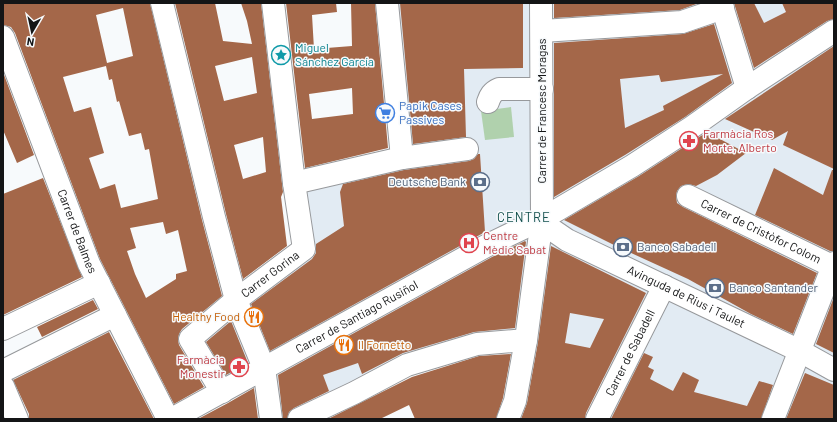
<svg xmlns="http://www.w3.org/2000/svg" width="837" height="422" viewBox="0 0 837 422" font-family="Barlow,sans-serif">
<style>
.built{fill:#e2ebf3}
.green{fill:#b0d1ad}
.building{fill:#a46749;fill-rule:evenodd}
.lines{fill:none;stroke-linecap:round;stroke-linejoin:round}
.minor-casing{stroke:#97999c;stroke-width:24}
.minor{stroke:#fff;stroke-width:22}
.labels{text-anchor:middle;stroke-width:3;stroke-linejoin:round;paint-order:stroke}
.culture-label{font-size:12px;fill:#0d838f;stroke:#f7fafc;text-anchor:start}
.shop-label{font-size:12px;fill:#366cbe;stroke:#f7fafc;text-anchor:start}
.street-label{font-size:12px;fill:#141516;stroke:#f7fafc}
.health-label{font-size:12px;fill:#be3a42;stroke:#f7fafc;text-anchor:start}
.service-label{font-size:12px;fill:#4e5e75;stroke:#f7fafc;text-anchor:start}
.food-label{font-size:12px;fill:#c56008;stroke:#f7fafc;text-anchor:end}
.neighbourhood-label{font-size:13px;letter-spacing:1px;fill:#13504d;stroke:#f7fafc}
</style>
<rect width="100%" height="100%" fill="#f7fafc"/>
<path class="built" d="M387 3H834V419H597L615 383 526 340 477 344 299 419H271L264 368 222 392 190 339 304 249 293 179 402 158Z"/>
<path class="green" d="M511 107 514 137 485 140 481 111Z"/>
<path class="building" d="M3 3H150L202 220 222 296 182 329 179 334 178 340 179 345 204 387 174 404 100 259 15 33 11 27 3 25ZM123 8 133 56 107 63 96 15ZM106 66 109 80 112 79 117 102 119 101 129 136 141 133 145 150 149 149 158 199 121 208 115 184 100 189 89 158 104 153 91 107 74 112 63 77ZM163 222 166 234 178 230 187 271 176 274V279L146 298 135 274 127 251 136 248 130 228Z
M175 3H215L223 41 252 44 247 21 241 3H261L283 192 281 197 287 246 243 279 226 214ZM252 57 257 93 224 101 215 66ZM263 137 266 172 243 179 234 145Z
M286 3H336L337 12 312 15 314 49 352 46 351 3H375L388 148 305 168ZM352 88 353 114 312 119 309 94Z
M400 3H523V68L464 69 466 137 413 144Z
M554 3H699L680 10 554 18Z
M734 3H754L764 23 786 12 782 3H834V19L827 21 754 68Z
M714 24 732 83 685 117 625 155 554 197V43L683 34ZM723 74 663 106 664 110 625 128 620 79 659 75 661 82Z
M834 46V169L783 145 788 131 772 140 725 119Z
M3 72 34 155 17 163 3 130Z
M707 132 746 153 717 175 696 186 688 184 681 186 677 191 676 196 677 203 683 207 817 273 793 334 751 314 688 279 618 247 564 220 639 176Z
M478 154H480L485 232 270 351 251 304 312 259 316 253V244L344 226 340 192 343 184 404 170 469 161 474 159Z
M774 168 823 195 832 170H834V251H830L755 215Z
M43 178 82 277 3 315V194Z
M525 241 526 242 515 328 474 332 403 353 362 374 358 363 323 375 329 391 294 408 289 412 287 419H283L278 375 492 257Z
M551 246 646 293 586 413 585 419H521L527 403 538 342ZM570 313 604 319 590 348 565 343Z
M834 297V353L816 344Z
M93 300 98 309 42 337 37 327Z
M231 321 248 363 226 375 206 342Z
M109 332 154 419H29V414L13 380Z
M644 353 653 357 648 367 654 370 650 379 673 391 683 372 699 380 694 392 747 406 759 381 773 385 761 419H611Z
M511 354 503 398 496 419H415L409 405 380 419H328L412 377 479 356Z
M805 373 834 385V419H786Z
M254 388 258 419H198L228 403Z"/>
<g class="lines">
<g class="minor-casing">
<g id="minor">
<path d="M162 3 214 217 236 300 264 368 271 419"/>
<path d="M273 3 294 183"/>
<path d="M387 3 402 158"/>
<path d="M721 3 747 88"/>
<path d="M542 31 682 22 723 8"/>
<path id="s1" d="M3 37 89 264 168 419"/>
<path d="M488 102C490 96 492 92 499 89H542"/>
<path id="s2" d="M688 196 834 267"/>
<path id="s3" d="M542 219 548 227 567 240 800 351 834 370"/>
<path d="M3 329 99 283"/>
<path d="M3 371 115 315"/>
<path d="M3 386 17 419"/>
<path id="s4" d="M222 392 190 339 236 300 304 249 294 183 402 158 467 149"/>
<path id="s5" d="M172 419 486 246 542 219 632 166 692 127 747 88 834 31"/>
<path d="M299 419 354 393 407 365 477 344 526 340"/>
<path d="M508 419 515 401 526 340 542 219 541 3"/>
<path id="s6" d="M597 419 664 286"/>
<path d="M773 419 834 263"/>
</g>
</g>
<use href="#minor" class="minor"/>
</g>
<defs>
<g id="sight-ring" transform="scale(1)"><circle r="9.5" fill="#f7fafc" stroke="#0f9aa8" stroke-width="1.5"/><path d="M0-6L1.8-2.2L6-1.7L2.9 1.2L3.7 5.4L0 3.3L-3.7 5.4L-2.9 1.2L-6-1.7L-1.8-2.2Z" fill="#0f9aa8"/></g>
<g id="supermarket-ring" transform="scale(1)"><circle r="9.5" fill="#f7fafc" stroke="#3f7fe0" stroke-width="1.5"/><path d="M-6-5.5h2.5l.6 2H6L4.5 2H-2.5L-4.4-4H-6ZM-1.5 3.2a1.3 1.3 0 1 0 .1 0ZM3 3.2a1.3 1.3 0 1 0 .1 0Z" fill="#3f7fe0"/></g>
<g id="pharmacy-ring" transform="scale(1)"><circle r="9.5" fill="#f7fafc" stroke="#e0444e" stroke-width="1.5"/><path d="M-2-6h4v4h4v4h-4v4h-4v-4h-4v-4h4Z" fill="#e0444e"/></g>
<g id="bank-ring" transform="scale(1)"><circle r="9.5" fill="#f7fafc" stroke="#5c6f8a" stroke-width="1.5"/><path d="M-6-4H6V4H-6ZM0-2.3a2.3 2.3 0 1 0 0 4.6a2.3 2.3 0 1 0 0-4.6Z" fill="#5c6f8a"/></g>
<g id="hospital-ring" transform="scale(1)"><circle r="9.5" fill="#f7fafc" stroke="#e0444e" stroke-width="1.5"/><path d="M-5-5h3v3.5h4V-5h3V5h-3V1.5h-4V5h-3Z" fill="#e0444e"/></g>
<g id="restaurant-ring" transform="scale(1)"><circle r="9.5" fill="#f7fafc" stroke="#e8710a" stroke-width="1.5"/><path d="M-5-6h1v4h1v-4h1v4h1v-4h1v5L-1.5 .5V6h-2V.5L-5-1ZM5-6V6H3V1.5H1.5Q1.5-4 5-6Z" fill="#e8710a"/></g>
</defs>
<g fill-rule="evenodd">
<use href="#sight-ring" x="281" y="55"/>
<use href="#supermarket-ring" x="385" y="113"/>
<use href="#pharmacy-ring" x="689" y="141"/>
<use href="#bank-ring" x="480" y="182"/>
<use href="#hospital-ring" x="469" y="243"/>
<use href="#bank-ring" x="623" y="247"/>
<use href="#bank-ring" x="715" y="288"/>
<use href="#restaurant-ring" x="254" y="317"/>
<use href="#restaurant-ring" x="344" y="345"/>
<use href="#pharmacy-ring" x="239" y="367"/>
</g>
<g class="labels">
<g class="culture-label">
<text x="295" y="52">Miguel<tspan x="295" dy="14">Sánchez García</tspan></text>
</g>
<g class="shop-label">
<text x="399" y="110">Papik Cases<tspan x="399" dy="14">Passives</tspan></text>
</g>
<g class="street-label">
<text transform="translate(542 111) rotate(-90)" y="4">Carrer de Francesc Moragas</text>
<text dy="4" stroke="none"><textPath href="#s1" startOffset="208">Carrer de Balmes</textPath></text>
<text dy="4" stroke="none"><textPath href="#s2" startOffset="81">Carrer de Cristòfor Colom</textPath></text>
<text dy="4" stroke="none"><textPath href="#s4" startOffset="165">Carrer Gorina</textPath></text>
<text dy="4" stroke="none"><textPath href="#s3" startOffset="165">Avinguda de Rius i Taulet</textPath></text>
<text dy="4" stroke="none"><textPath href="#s5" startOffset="211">Carrer de Santiago Rusiñol</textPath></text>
<text dy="4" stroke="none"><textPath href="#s6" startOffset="74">Carrer de Sabadell</textPath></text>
</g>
<g class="health-label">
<text x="703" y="138">Farmàcia Ros<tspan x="703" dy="14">Morte, Alberto</tspan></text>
<text x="483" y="240">Centre<tspan x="483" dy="14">Mèdic Sabat</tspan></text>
<text x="225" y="364" text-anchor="end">Farmàcia<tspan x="225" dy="14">Monestir</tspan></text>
</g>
<g class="service-label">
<text x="466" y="186" text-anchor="end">Deutsche Bank</text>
<text x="637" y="251">Banco Sabadell</text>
<text x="729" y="292">Banco Santander</text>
</g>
<g class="food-label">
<text x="240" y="321">Healthy Food</text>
<text x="358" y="349" text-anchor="start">Il Fornetto</text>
</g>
<g class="neighbourhood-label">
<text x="524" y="222">CENTRE</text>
</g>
</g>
<rect width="837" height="422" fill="none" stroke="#141516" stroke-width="8"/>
<g transform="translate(32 32) rotate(189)" stroke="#f7fafc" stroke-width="3" paint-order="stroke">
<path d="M0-3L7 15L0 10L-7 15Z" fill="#141516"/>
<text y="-6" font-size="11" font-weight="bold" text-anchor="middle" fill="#141516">N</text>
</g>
</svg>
